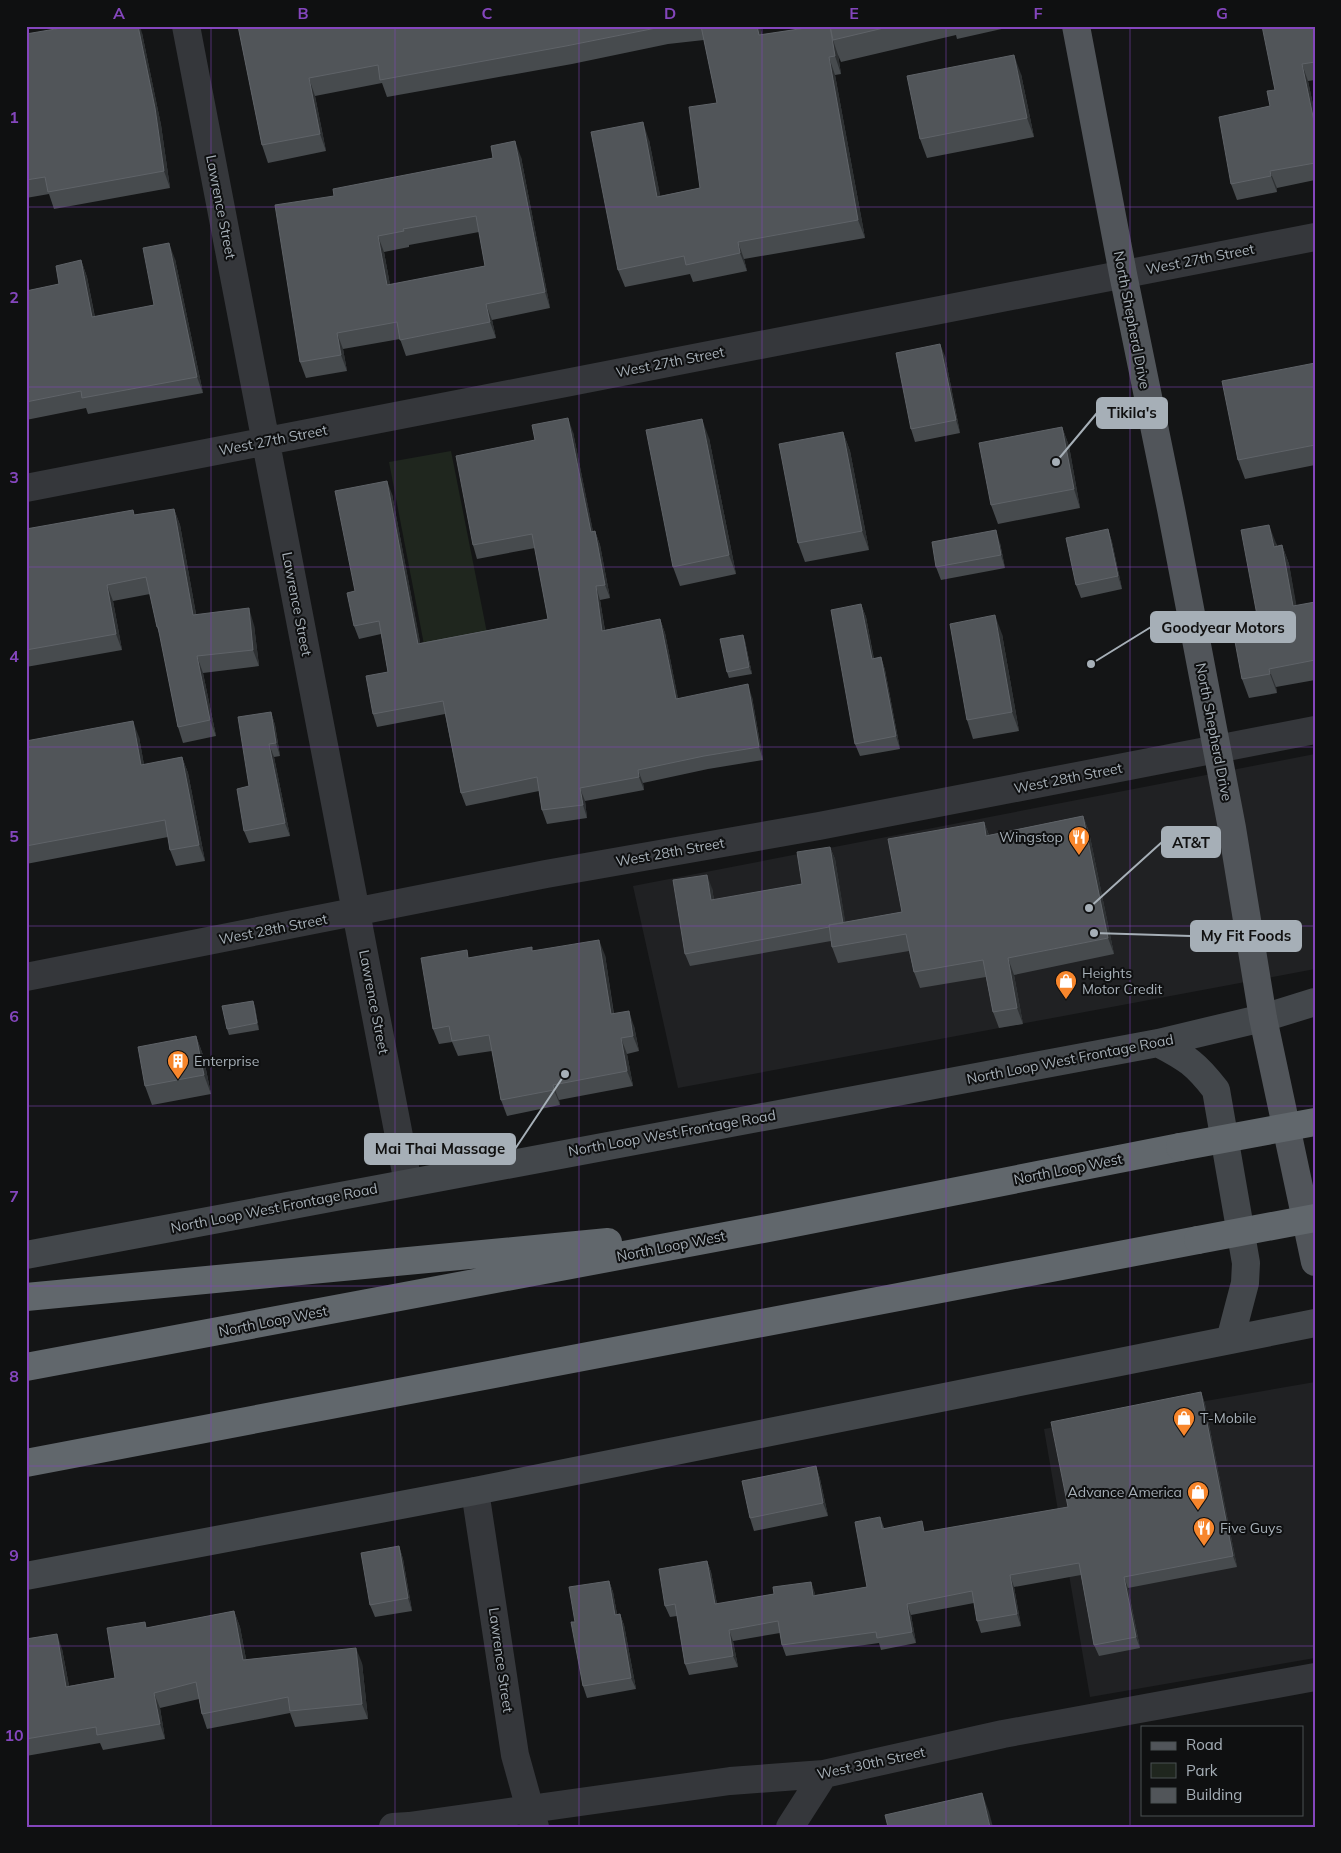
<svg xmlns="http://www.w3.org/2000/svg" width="1341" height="1853" viewBox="0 0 1341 1853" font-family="Mulish,sans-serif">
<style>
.built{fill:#202123}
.green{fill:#1f261e}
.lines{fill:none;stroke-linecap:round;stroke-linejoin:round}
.street{stroke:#35373b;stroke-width:28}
.secondary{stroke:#43474b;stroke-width:28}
.primary{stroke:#51555a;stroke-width:28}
.highway{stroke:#61676c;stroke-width:28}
.highway-bridge{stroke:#61676c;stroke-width:28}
.wall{fill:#474b4e;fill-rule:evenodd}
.shaded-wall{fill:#2e3133}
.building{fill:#515559;stroke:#5f6368;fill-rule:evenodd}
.grid{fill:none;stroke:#8446bd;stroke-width:1;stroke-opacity:0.55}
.labels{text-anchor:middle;stroke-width:4;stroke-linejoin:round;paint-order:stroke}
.street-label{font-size:14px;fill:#a6afb7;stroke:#0f1011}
.poi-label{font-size:14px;fill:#a6afb7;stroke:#0f1011;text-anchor:start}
.leader{fill:none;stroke:#a6afb7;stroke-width:2}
.callout-dot{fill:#a6afb7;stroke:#0f1011;stroke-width:2}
.callout{fill:#a6afb7;stroke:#a6afb7;stroke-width:2}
.callout-label{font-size:15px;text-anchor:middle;font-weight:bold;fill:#111}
.neatline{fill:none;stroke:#8446bd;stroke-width:2}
.grid-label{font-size:16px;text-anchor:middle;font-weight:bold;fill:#8446bd}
</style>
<rect width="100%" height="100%" fill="#141516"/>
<path class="built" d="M1315 754V969L678 1088 633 886Z
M1315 1382V1658L1090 1697 1044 1429Z"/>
<path class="green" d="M451 451 489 643 426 655 389 462Z"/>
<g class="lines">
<path class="street" d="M186 26 408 1183
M26 488 1315 237
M26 977 546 874 819 826 1315 730
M475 1491 515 1755 535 1827
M393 1827 409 1826 730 1781 824 1774 1003 1734 1315 1677
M790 1827 824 1774"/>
<path class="secondary" d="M1158 1043C1187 1058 1196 1064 1216 1090L1246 1263 1245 1283 1230 1340
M26 1255 1158 1043 1263 1018 1315 1002
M26 1576 475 1491 1315 1323"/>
<path class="primary" d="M1076 26 1123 274 1171 509 1232 828 1263 1018 1315 1262"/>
<path class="highway" d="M26 1297 608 1242
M26 1367 779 1226 1180 1147
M26 1463 1198 1240"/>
<path class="highway-bridge" d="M1180 1147 1315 1122
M1198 1240 1315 1218"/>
</g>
<path class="wall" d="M238 26H760L762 35 819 26H1015L957 39 956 35 841 62 838 55 841 74 835 75 865 238 744 259 747 271 693 282 690 274 625 287 618 270 649 140 660 196 700 188 717 103 704 40 668 44 572 64 387 97 382 83 315 96 326 151 268 163 262 145Z
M1315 26V80L1308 81 1315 114V180L1277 188V192L1237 200 1231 184 1270 106Z
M77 28 142 33 161 125 170 188 54 209 49 194 26 198V34Z
M1021 74 1034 137 927 158 920 139Z
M521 157 550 308 492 320 496 338 406 356 400 339 343 349 347 371 306 378 300 362 334 196ZM479 232 485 266 390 285 384 252 409 247V245Z
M175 259 203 393 88 414 86 408 26 420V291L59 284 81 260 87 277 95 317 154 305Z
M945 356 960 433 915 442 911 429Z
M1315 363V465L1245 479 1238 460Z
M1062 427 1069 446 1080 508 998 524 991 505Z
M573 432 593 532 595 531 600 545 610 598 600 600 605 630 660 619 665 633 678 699 752 697 763 760 708 769 643 783 644 790 585 801 587 818 547 824 542 810 539 791 466 806 461 793 445 714 377 727 373 714 388 672 381 634 359 639 354 626 355 591 392 494 420 643 548 619 535 548 477 559 473 545 535 440Z
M843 432 850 451 869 550 805 562 798 543Z
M709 438 736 574 680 586 673 567Z
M174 509 180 525 196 614 254 625 259 666 203 673 216 736 183 743 178 727 160 636 157 627 150 594 113 601 122 650 26 667V529L135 515Z
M1108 529 1112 542 1122 589 1081 598 1076 585Z
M1000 543 1005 568 941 580 936 567Z
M1276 543 1277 546 1282 545 1289 564 1296 606 1315 602V680L1276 687 1277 693 1249 698 1242 679 1257 615Z
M861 604 866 617 874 659 881 657 885 670 900 749 860 756 855 744Z
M1002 634 1019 731 973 739 967 720Z
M743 635 745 641 752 674 729 678 727 672Z
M271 712 275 725 280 756 274 757 290 836 249 843 244 831 249 786Z
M139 737 144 765 182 757 188 773 205 861 176 866 170 850 168 837 26 864V741Z
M1083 816 1089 832 1114 954 1014 975 1023 1024 999 1028 993 1012 986 977 920 988 914 972 909 951 838 963 832 947 831 941 690 966 685 954 712 888 714 900 802 884 830 847 835 859 845 922 902 912 984 822 989 835Z
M533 951 605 955 614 1014 634 1026 639 1051 627 1054 633 1086 559 1100 560 1105 507 1116 501 1100 492 1051 458 1056 452 1042 439 1044 433 1029 470 958Z
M253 1001 255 1007 259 1030 229 1035 227 1029Z
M196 1036 203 1055 211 1094 152 1105 145 1086Z
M1201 1392 1205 1404 1237 1567 1128 1588 1140 1648 1099 1656 1094 1645 1081 1575 1014 1587 1021 1626 981 1633 977 1621 974 1603 911 1615 916 1643 881 1650 879 1643 786 1656 782 1645 780 1633 733 1641 738 1667 689 1675 685 1664 677 1616 670 1617 665 1606 707 1561 711 1572 717 1604 774 1594 811 1582 815 1595 867 1587 880 1517 884 1528 926 1532 1068 1507Z
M816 1466 820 1479 828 1516 754 1531 750 1518Z
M399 1546 403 1559 412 1611 375 1617 370 1605Z
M609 1581 613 1592 617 1614H620L624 1625 636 1689 587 1698 583 1686 575 1622Z
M234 1611 240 1627 246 1659 362 1663 368 1719 295 1727 290 1713 207 1729 202 1714 199 1699 160 1708 165 1739 103 1750 100 1743 26 1756V1639L62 1649 69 1686 115 1678 147 1628Z"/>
<path class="shaded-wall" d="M138 26H140L142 33 161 125 170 188 164 171Z
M757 26H760L766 53 759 35Z
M830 26 833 40 838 55 841 74 835 56Z
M1014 55 1021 74 1034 137 1027 118Z
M829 57 835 75 865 238 858 220Z
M1302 64 1308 81 1315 114V126Z
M309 78 315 96 326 151 320 134Z
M643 122 649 140 664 214 657 197Z
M515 141 521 157 550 308 545 292Z
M1270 171 1277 188V192L1271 176Z
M378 236 384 252 393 301 387 285Z
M738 242 744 259 747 271 740 253Z
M169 243 175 259 203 393 197 377Z
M81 260 87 277 98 334 92 317Z
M486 304 492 320 496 338 490 322Z
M337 333 343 349 347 371 341 355Z
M940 344 945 356 960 433 956 420Z
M568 418 573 432 596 546 591 532Z
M702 419 709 438 736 574 729 555Z
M1062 427 1069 446 1080 508 1074 489Z
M843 432 850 451 869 550 862 531Z
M387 481 392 494 423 657 418 644Z
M174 509 180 525 199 631 193 615Z
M1269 525 1276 543 1281 566 1274 547Z
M1108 529 1112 542 1122 589 1118 576Z
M996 530 1000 543 1005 568 1001 555Z
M595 531 600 545 610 598 605 585Z
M1282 545 1289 564 1300 625 1293 606Z
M107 585 113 601 122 650 116 634Z
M596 586 600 600 607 644 602 631Z
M861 604 866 617 876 672 872 659Z
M249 608 254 625 259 666 253 650Z
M995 615 1002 634 1019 731 1012 712Z
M660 619 665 633 681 713 676 699Z
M743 635 745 641 752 674 749 667Z
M197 656 203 673 216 736 210 720Z
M881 657 885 670 900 749 896 736Z
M1269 669 1276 687 1277 693 1270 674Z
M748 684 752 697 763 760 759 747Z
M271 712 275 725 280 756 276 743Z
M133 721 139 737 147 781 141 765Z
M269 744 274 757 290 836 285 823Z
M182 757 188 773 205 861 199 845Z
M638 770 643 783 644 790 639 777Z
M580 788 585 801 587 818 583 805Z
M1083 816 1089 832 1114 954 1108 938Z
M984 822 990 838 986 836Z
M830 847 835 859 848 938 843 925Z
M707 875 712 888 716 913 711 900Z
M599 940 605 955 616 1030 611 1014Z
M1008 958 1014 975 1023 1024 1017 1008Z
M253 1001 255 1007 259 1030 257 1023Z
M629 1011 634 1026 639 1051 633 1036Z
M196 1036 203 1055 211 1094 204 1075Z
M621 1038 627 1054 633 1086 627 1071Z
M553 1085 559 1100 560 1105 554 1090Z
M1201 1392 1205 1404 1237 1567 1233 1556Z
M816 1466 820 1479 828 1516 823 1503Z
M399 1546 403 1559 412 1611 408 1598Z
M707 1561 711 1572 719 1616 715 1604Z
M1010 1575 1014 1587 1021 1626 1017 1614Z
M1124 1577 1128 1588 1140 1648 1136 1637Z
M609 1581 613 1592 619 1626 615 1615Z
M811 1582 815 1593 817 1607 813 1596Z
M907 1604 911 1615 916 1643 912 1632Z
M234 1611 240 1627 249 1675 243 1660Z
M620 1614 624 1625 636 1689 631 1678Z
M729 1630 733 1641 738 1667 733 1656Z
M57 1634 62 1649 72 1702 66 1687Z
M356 1648 362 1663 368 1719 362 1704Z
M154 1693 160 1708 165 1739 160 1724Z
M982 1793 989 1812 993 1827H990Z"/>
<path class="building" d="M73 26H76L77 28 83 26H138L155 108 164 171 48 192 45 177 26 180V34Z
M238 26H666L566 46 380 80 378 65 309 78 320 134 262 145Z
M701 26H757L759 35 819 26H830L835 56 829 57 858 220 738 242 740 253 686 265 684 256 618 270 591 132 643 122 657 197 700 188 689 107 717 103Z
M830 26H892L833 40Z
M1262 26H1315V62L1302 64 1315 126V163L1270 171 1271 176 1231 184 1219 117 1270 106 1267 91 1275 90Z
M1014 55 1027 118 920 139 907 76Z
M515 141 545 292 486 304 490 322 400 340 397 322 337 333 341 355 300 362 275 205 334 196 333 189 493 158 491 146ZM476 216 485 266 387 285 378 236 404 231 403 229Z
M169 243 197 377 82 398 81 391 26 402V291L59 284 56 266 81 260 92 317 154 305 143 248Z
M940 344 956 420 911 429 896 353Z
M1315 363V445L1238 460 1222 381Z
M568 418 591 532 595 531 605 585 596 586 602 631 660 619 676 699 748 684 759 747 704 756 638 770 639 777 580 788 583 805 542 810 537 777 461 793 443 701 373 714 366 676 388 672 379 621 354 626 347 593 355 591 335 491 387 481 418 644 548 619 532 534 473 545 456 456 535 440 532 425Z
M702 419 729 555 673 567 646 430Z
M1062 427 1074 489 991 505 979 443Z
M843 432 862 531 798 543 779 444Z
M174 509 193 615 249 608 253 650 197 656 210 720 178 727 158 627H157L146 577 107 585 116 634 26 650V529L133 510 134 515Z
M1269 525 1274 547 1282 545 1293 606 1315 602V660L1269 669 1270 674 1242 679 1231 620 1257 615 1241 530Z
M1108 529 1118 576 1076 585 1066 538Z
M996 530 1001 555 936 567 932 542Z
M861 604 872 659 881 657 896 736 855 744 831 610Z
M995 615 1012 712 967 720 950 624Z
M743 635 749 667 727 672 720 639Z
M271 712 276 743 269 744 285 823 244 831 237 789 249 786 238 717Z
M133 721 141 765 182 757 199 845 170 850 165 820 26 846V741Z
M1083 816 1108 938 1008 958 1017 1008 993 1012 983 960 914 972 906 934 832 947 829 925 902 912 888 839 984 822 986 836Z
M830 847 843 923 829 925V927L685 954 673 880 707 875 711 900 802 884 797 852Z
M599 940 611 1014 629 1011 633 1036 621 1038 627 1071 553 1085 554 1090 501 1100 489 1035 452 1041 449 1026 433 1029 421 958 467 950 468 958 532 947V951Z
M253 1001 257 1023 227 1029 222 1006Z
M196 1036 204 1075 145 1086 138 1047Z
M1201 1392 1233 1556 1124 1577 1136 1637 1094 1645 1079 1563 1010 1575 1017 1614 977 1621 972 1591 907 1604 912 1632 877 1638 876 1632 782 1645 778 1621 729 1630 733 1656 685 1664 675 1604 665 1606 659 1569 707 1561 715 1604 774 1594 773 1587 811 1582 813 1596 867 1587 855 1522 880 1517 882 1529 922 1521 924 1532 1068 1507 1051 1422Z
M816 1466 823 1503 750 1518 742 1481Z
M399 1546 408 1598 370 1605 361 1553Z
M609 1581 615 1615 620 1614 631 1678 583 1686 571 1622H575L569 1587Z
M234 1611 243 1660 356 1648 362 1704 290 1711 288 1697 202 1714 196 1682 154 1693 160 1724 97 1735 96 1727 26 1739V1639L57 1634 66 1687 115 1678 107 1628 145 1622 146 1628Z
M982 1793 990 1827H888L885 1815Z"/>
<path class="grid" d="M211 26V1827M395 26V1827M579 26V1827M762 26V1827M946 26V1827M1130 26V1827M26 207H1315M26 387H1315M26 567H1315M26 747H1315M26 926H1315M26 1106H1315M26 1286H1315M26 1466H1315M26 1646H1315"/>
<defs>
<g id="restaurant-pin" transform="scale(1.125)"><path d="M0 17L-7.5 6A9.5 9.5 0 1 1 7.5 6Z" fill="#f7862c" stroke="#0f1011"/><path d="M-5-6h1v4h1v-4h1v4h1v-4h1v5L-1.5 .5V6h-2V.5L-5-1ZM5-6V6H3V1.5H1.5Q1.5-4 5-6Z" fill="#fff"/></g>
<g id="shop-pin" transform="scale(1.125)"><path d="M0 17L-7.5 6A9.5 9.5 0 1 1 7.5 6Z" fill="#f7862c" stroke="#0f1011"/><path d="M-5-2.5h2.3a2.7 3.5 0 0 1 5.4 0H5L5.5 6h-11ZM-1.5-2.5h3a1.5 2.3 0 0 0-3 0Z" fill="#fff"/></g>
<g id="building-pin" transform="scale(1.125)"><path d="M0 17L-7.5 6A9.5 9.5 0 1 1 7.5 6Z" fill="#f7862c" stroke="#0f1011"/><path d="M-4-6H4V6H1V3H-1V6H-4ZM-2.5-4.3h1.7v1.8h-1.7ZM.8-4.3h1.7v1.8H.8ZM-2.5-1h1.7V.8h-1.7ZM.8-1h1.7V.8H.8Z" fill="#fff"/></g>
</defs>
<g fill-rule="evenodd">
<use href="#restaurant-pin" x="1079" y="837"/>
<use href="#shop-pin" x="1066" y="981"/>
<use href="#building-pin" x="178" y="1061"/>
<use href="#shop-pin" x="1184" y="1418"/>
<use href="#shop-pin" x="1198" y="1492"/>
<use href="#restaurant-pin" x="1204" y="1528"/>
</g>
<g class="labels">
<g class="street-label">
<text transform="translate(221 207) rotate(79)" y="5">Lawrence Street</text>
<text transform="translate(1200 259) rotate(-11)" y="5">West 27th Street</text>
<text transform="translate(1132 320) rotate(79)" y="5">North Shepherd Drive</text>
<text transform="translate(670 362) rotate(-11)" y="5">West 27th Street</text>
<text transform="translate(273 440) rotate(-11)" y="5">West 27th Street</text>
<text transform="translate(297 604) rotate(79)" y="5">Lawrence Street</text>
<text transform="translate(1214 732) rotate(79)" y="5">North Shepherd Drive</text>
<text transform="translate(1068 778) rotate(-11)" y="5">West 28th Street</text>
<text transform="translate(670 852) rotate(-10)" y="5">West 28th Street</text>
<text transform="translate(273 929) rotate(-11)" y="5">West 28th Street</text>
<text transform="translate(374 1002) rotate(79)" y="5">Lawrence Street</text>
<text transform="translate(1070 1059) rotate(-11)" y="5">North Loop West Frontage Road</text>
<text transform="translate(672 1133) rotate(-10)" y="5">North Loop West Frontage Road</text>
<text transform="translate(1068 1169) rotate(-11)" y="5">North Loop West</text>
<text transform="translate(274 1208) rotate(-11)" y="5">North Loop West Frontage Road</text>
<text transform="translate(671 1246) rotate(-11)" y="5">North Loop West</text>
<text transform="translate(273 1321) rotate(-11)" y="5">North Loop West</text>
<text transform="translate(501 1660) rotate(82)" y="5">Lawrence Street</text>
<text transform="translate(871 1763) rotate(-12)" y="5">West 30th Street</text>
</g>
<g class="poi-label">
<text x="1063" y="842" text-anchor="end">Wingstop</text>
<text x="1082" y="978">Heights<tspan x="1082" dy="16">Motor Credit</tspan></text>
<text x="194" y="1066">Enterprise</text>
<text x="1200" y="1423">T-Mobile</text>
<text x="1182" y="1497" text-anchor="end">Advance America</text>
<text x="1220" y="1533">Five Guys</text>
</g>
</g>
<path class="leader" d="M1056 462L1097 413M1091 664L1151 627M1089 908L1162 842M1094 933L1191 936M565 1074L515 1149"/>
<g class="callout-dot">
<circle cx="1056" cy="462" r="5"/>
<circle cx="1091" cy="664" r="5"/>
<circle cx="1089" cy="908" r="5"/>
<circle cx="1094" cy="933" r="5"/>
<circle cx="565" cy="1074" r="5"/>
</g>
<g class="callout">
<rect x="1097" y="398" width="70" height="30" rx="5"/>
<rect x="1151" y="612" width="144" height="30" rx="5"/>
<rect x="1162" y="827" width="58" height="30" rx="5"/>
<rect x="1191" y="921" width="110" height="30" rx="5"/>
<rect x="365" y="1134" width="150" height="30" rx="5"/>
</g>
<g class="callout-label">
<text x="1132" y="418">Tikila's</text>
<text x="1223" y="633">Goodyear Motors</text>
<text x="1191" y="848">AT&amp;T</text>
<text x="1246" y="941">My Fit Foods</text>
<text x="440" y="1154">Mai Thai Massage</text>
</g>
<rect width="1341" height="1853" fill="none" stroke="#0f1011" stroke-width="55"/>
<rect x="1141" y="1726" width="162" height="90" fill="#0f1011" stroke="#4b5053"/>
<rect x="1151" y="1742" width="25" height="8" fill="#51555a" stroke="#4b5053"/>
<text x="1186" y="1750" font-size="15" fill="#a6afb7">Road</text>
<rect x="1151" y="1763" width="25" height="15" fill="#1f261e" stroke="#4b5053"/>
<text x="1186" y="1776" font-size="15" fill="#a6afb7">Park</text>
<rect x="1151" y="1788" width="25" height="15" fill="#515559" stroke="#4b5053"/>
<text x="1186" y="1800" font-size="15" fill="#a6afb7">Building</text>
<rect x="28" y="28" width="1286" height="1798" class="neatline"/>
<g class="grid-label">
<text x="119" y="19">A</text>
<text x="303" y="19">B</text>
<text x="487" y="19">C</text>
<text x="670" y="19">D</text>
<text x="854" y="19">E</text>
<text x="1038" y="19">F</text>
<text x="1222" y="19">G</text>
<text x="14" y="123">1</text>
<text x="14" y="303">2</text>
<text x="14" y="483">3</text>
<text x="14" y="662">4</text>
<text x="14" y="842">5</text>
<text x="14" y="1022">6</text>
<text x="14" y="1202">7</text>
<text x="14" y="1382">8</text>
<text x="14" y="1561">9</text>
<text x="14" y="1741">10</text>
</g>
</svg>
